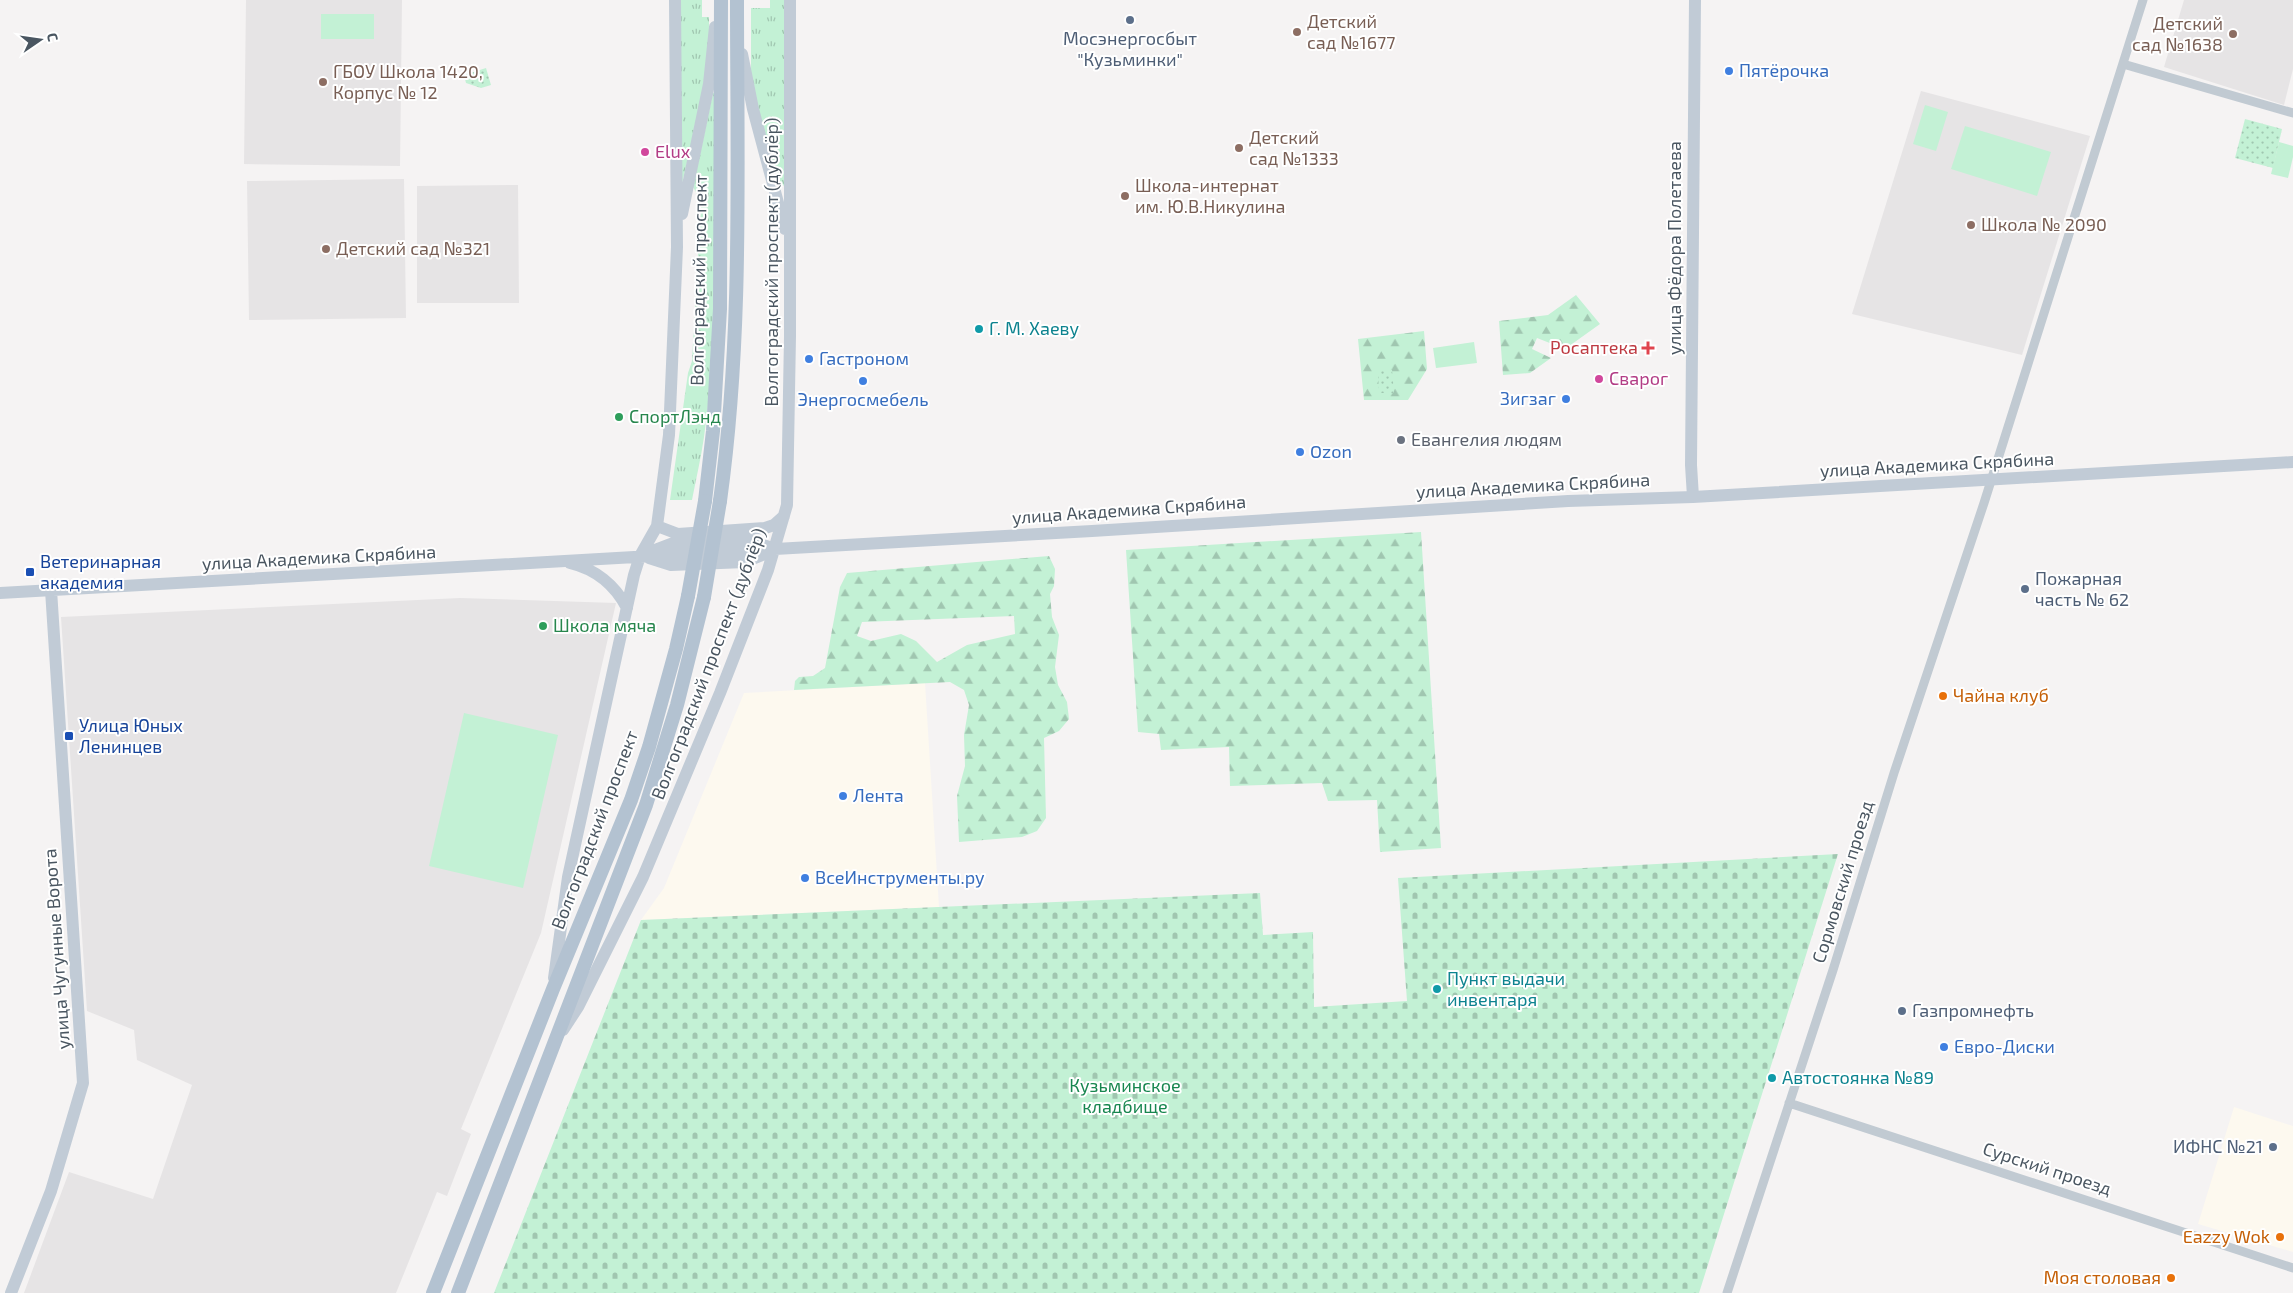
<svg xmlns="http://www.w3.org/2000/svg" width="2293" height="1293" viewBox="0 0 2293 1293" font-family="'Exo 2',sans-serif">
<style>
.commercial{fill:#fdf9ef}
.education{fill:#e6e4e5}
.grass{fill:url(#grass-tufts)}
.forest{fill:url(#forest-firs);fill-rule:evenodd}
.cemetery{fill:url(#cemetery-stones)}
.park{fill:url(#park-dots)}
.pitch{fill:#c3f1d5}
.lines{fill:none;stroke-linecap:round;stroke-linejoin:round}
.street{stroke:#c1cad2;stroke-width:9}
.secondary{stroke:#c1cbd6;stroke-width:12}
.primary{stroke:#b3c2d1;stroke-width:14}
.primary-bridge{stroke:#b3c2d1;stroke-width:14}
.service-dot{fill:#5c6f8a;stroke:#fff;stroke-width:2}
.education-dot{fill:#8d6e63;stroke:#fff;stroke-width:2}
.shop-dot{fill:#3f7fe0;stroke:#fff;stroke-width:2}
.hotel-dot{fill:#d1479c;stroke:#fff;stroke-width:2}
.culture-dot{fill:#0f9aa8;stroke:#fff;stroke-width:2}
.health-dot{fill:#e0444e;stroke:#fff;stroke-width:2}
.leisure-dot{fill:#2e9e5b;stroke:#fff;stroke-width:2}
.worship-dot{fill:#6b7280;stroke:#fff;stroke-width:2}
.transit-dot{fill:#1a4fb4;stroke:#fff;stroke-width:2}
.food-dot{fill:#e8710a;stroke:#fff;stroke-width:2}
.labels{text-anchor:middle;stroke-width:4;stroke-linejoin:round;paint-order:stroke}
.education-label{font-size:18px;fill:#785e54;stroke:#fff;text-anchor:start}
.service-label{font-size:18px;fill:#4e5e75;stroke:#fff;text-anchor:start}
.shop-label{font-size:18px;fill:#366cbe;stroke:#fff;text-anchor:start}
.hotel-label{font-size:18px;fill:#b23c85;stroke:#fff;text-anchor:start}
.street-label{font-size:18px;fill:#4a5661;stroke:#fff}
.culture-label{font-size:18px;fill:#0d838f;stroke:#fff;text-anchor:start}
.health-label{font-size:18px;fill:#be3a42;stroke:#fff;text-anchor:end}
.leisure-label{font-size:18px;fill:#27864d;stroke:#fff;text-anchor:start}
.worship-label{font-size:18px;fill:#5b616d;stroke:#fff;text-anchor:start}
.transit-label{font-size:18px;fill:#164399;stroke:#fff;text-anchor:start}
.food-label{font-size:18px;fill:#c56008;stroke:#fff;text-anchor:end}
.park-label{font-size:18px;fill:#17864f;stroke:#fff}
</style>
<defs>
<pattern id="grass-tufts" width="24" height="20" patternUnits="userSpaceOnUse" patternTransform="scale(1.25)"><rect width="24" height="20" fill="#c3f1d5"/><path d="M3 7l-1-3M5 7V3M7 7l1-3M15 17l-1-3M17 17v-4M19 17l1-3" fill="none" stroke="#a0c6b0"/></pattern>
<pattern id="forest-firs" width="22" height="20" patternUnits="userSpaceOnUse" patternTransform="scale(1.25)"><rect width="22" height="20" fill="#c3f1d5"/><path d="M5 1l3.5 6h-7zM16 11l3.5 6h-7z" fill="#a0c6b0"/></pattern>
<pattern id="cemetery-stones" width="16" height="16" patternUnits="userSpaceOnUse" patternTransform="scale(1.25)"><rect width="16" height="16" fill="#c3f1d5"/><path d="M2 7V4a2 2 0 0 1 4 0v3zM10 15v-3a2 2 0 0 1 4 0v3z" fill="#a0c6b0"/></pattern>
<pattern id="park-dots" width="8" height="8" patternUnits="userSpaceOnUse" patternTransform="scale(1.25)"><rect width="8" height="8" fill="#c3f1d5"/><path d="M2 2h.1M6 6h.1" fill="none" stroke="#a0c6b0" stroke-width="1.8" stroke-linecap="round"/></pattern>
</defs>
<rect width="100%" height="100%" fill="#f5f3f3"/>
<path class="commercial" d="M925 683 939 907 641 920 664 888 744 693Z
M2234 1107 2293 1126V1252L2198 1224Z"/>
<path class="education" d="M246 0H402L400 166 244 164Z
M2184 0H2293V69L2284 105 2164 67Z
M1921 91 2090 136 2022 355 1852 314Z
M404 179 406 318 249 320 247 181Z
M518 185 519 303H417V186Z
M460 598 616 603 541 933 461 1129 471 1134 447 1196 437 1192 396 1293H24L69 1172 153 1199 192 1085 137 1060 134 1030 87 1011 61 617Z"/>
<path class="grass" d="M681 0H702V17H709V69L681 188Z
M770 0H785V185L778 187 751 79V8H770Z
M713 93H716C715 207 720 324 704 437 701 458 696 479 692 500H670L688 373 692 361 701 201 693 187Z"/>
<path class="forest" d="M1576 295 1600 324 1565 349 1537 338 1532 349 1551 358 1530 373 1503 375 1499 321 1548 315Z
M1424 331 1427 369 1408 400H1364L1358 339Z
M1421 532 1441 848 1380 852 1377 800 1328 801 1322 783 1230 786 1229 747 1161 750 1159 734 1138 732 1126 550Z
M1049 556 1055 569 1054 586 1050 594 1052 617 1059 635 1055 667 1058 685 1067 702 1069 719 1059 731 1044 738 1046 818 1037 831 1022 837 959 842 957 796 965 766 964 735 969 705 964 690 950 682 794 690 795 681 799 677 813 676 825 668 840 587 847 573ZM1014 616 1015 634 967 645 937 662 916 641 901 634 871 641 857 636 862 622Z"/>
<path class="cemetery" d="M1838 854 1699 1293H494L641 920 1260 893 1263 935 1313 932 1314 1007 1407 1001 1398 878Z"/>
<path class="park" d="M486 68 491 85 481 88 466 83 464 75Z
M2245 119 2282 129 2273 168 2235 158Z
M1392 370 1394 393H1379L1378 371Z"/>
<path class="pitch" d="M321 14H374V39H321Z
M1925 105 1948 112 1936 151 1913 144Z
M1965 126 2051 152 2037 196 1951 169Z
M2279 142 2293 146V157L2288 178 2271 174Z
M1474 342 1477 363 1436 368 1433 348Z
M464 713 558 735 523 888 429 866Z"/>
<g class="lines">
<path class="street" d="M2123 64 2293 113
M1789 1103 2293 1268
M1727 1293 1833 970 1894 773 1984 503 2143 0"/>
<path class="secondary" d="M742 54 753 109 785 229
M682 214 709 84 715 27
M1693 497 1691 465 1695 0
M657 526 678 534 765 528 774 525 784 516
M652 551 673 543 746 539 769 547
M649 558 671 565 745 562 767 553
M570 563C595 569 615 585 627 608
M0 593 1092 531 1568 501 1693 497 2293 462
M554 978 568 877 634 575 640 556 657 526 669 435 677 247 675 0
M563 1030 578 1007 643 877 720 693 768 570 787 505 790 336V0
M11 1293 51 1191 83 1083 51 590"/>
<path class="primary" d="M705 501 713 431 720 309 721 0
M720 501C743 335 737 167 737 0
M433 1293 553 989 631 800 649 747 676 649 688 596
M458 1293 646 805 677 705 704 597"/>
<path class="primary-bridge" d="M688 596 705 501
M704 597 720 501"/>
</g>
<g class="service-dot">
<circle cx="1130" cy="20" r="5"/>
<circle cx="2025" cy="589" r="5"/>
<circle cx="1902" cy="1011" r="5"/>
<circle cx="2273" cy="1147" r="5"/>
</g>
<g class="education-dot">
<circle cx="1297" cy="32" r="5"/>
<circle cx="2233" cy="34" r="5"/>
<circle cx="323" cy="82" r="5"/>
<circle cx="1239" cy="148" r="5"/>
<circle cx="1125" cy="196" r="5"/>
<circle cx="1971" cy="225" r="5"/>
<circle cx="326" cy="249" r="5"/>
</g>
<g class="shop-dot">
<circle cx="1729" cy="71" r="5"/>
<circle cx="809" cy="359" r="5"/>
<circle cx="863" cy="381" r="5"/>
<circle cx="1566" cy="399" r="5"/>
<circle cx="1300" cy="452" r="5"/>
<circle cx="843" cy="796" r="5"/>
<circle cx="805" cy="878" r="5"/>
<circle cx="1944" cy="1047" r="5"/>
</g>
<g class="hotel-dot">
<circle cx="645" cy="152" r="5"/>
<circle cx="1599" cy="379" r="5"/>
</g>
<g class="culture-dot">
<circle cx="979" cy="329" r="5"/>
<circle cx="1437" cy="989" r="5"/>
<circle cx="1772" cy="1078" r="5"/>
</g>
<path class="health-dot" d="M1645.5 340.5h5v5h5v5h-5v5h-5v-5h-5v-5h5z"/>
<g class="leisure-dot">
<circle cx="619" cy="417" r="5"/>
<circle cx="543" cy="626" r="5"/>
</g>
<circle class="worship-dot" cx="1401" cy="440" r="5"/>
<g class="transit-dot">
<rect x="25" y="567" width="10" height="10" rx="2.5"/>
<rect x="64" y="731" width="10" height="10" rx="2.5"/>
</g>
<g class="food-dot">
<circle cx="1943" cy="696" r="5"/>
<circle cx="2280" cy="1237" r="5"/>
<circle cx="2171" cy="1278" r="5"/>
</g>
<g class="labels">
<g class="education-label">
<text x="1307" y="28">Детский<tspan x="1307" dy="21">сад №1677</tspan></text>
<text x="2223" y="30" text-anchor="end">Детский<tspan x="2223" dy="21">сад №1638</tspan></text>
<text x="333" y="78">ГБОУ Школа 1420,<tspan x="333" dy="21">Корпус № 12</tspan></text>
<text x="1249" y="144">Детский<tspan x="1249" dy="21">сад №1333</tspan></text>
<text x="1135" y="192">Школа-интернат<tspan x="1135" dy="21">им. Ю.В.Никулина</tspan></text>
<text x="1981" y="231">Школа № 2090</text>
<text x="336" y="255">Детский сад №321</text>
</g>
<g class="service-label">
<text x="1130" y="45" text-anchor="middle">Мосэнергосбыт<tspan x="1130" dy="21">"Кузьминки"</tspan></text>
<text x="2035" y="585">Пожарная<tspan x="2035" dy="21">часть № 62</tspan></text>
<text x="1912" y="1017">Газпромнефть</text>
<text x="2263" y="1153" text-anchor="end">ИФНС №21</text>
</g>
<g class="shop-label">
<text x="1739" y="77">Пятёрочка</text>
<text x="819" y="365">Гастроном</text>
<text x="1556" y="405" text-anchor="end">Зигзаг</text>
<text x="863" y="406" text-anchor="middle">Энергосмебель</text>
<text x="1310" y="458">Ozon</text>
<text x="853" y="802">Лента</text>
<text x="815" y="884">ВсеИнструменты.ру</text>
<text x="1954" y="1053">Евро-Диски</text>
</g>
<g class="hotel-label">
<text x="655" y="158">Elux</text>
<text x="1609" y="385">Сварог</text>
</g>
<g class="street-label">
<text transform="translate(1675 248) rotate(-90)" y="6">улица Фёдора Полетаева</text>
<text transform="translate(772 262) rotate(-90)" y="6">Волгоградский проспект (дублёр)</text>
<text transform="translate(699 280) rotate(-89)" y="6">Волгоградский проспект</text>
<text transform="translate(1937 465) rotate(-3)" y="6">улица Академика Скрябина</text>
<text transform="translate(1533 486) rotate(-3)" y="6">улица Академика Скрябина</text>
<text transform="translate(1129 510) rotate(-4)" y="6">улица Академика Скрябина</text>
<text transform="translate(319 558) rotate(-3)" y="6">улица Академика Скрябина</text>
<text transform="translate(709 664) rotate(-69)" y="6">Волгоградский проспект (дублёр)</text>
<text transform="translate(595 830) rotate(-69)" y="6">Волгоградский проспект</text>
<text transform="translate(1843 882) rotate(-73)" y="6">Сормовский проезд</text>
<text transform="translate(57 949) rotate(-94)" y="6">улица Чугунные Ворота</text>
<text transform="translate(2047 1169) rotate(18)" y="6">Сурский проезд</text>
</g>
<g class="culture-label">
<text x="989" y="335">Г. М. Хаеву</text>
<text x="1447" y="985">Пункт выдачи<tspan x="1447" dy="21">инвентаря</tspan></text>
<text x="1782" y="1084">Автостоянка №89</text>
</g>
<g class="health-label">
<text x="1638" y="354">Росаптека</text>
</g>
<g class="leisure-label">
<text x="629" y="423">СпортЛэнд</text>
<text x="553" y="632">Школа мяча</text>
</g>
<g class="worship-label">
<text x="1411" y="446">Евангелия людям</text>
</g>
<g class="transit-label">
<text x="40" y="568">Ветеринарная<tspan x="40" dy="21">академия</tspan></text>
<text x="79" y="732">Улица Юных<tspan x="79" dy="21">Ленинцев</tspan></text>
</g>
<g class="food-label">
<text x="1953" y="702" text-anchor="start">Чайна клуб</text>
<text x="2270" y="1243">Eazzy Wok</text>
<text x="2161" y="1284">Моя столовая</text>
</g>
<g class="park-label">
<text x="1125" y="1092">Кузьминское<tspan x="1125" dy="21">кладбище</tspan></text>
</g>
</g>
<g transform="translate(40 40) rotate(77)" stroke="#ffffff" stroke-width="4" paint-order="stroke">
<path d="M0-4L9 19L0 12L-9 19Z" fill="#4a5661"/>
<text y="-8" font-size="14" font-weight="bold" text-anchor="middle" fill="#4a5661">С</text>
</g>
</svg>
